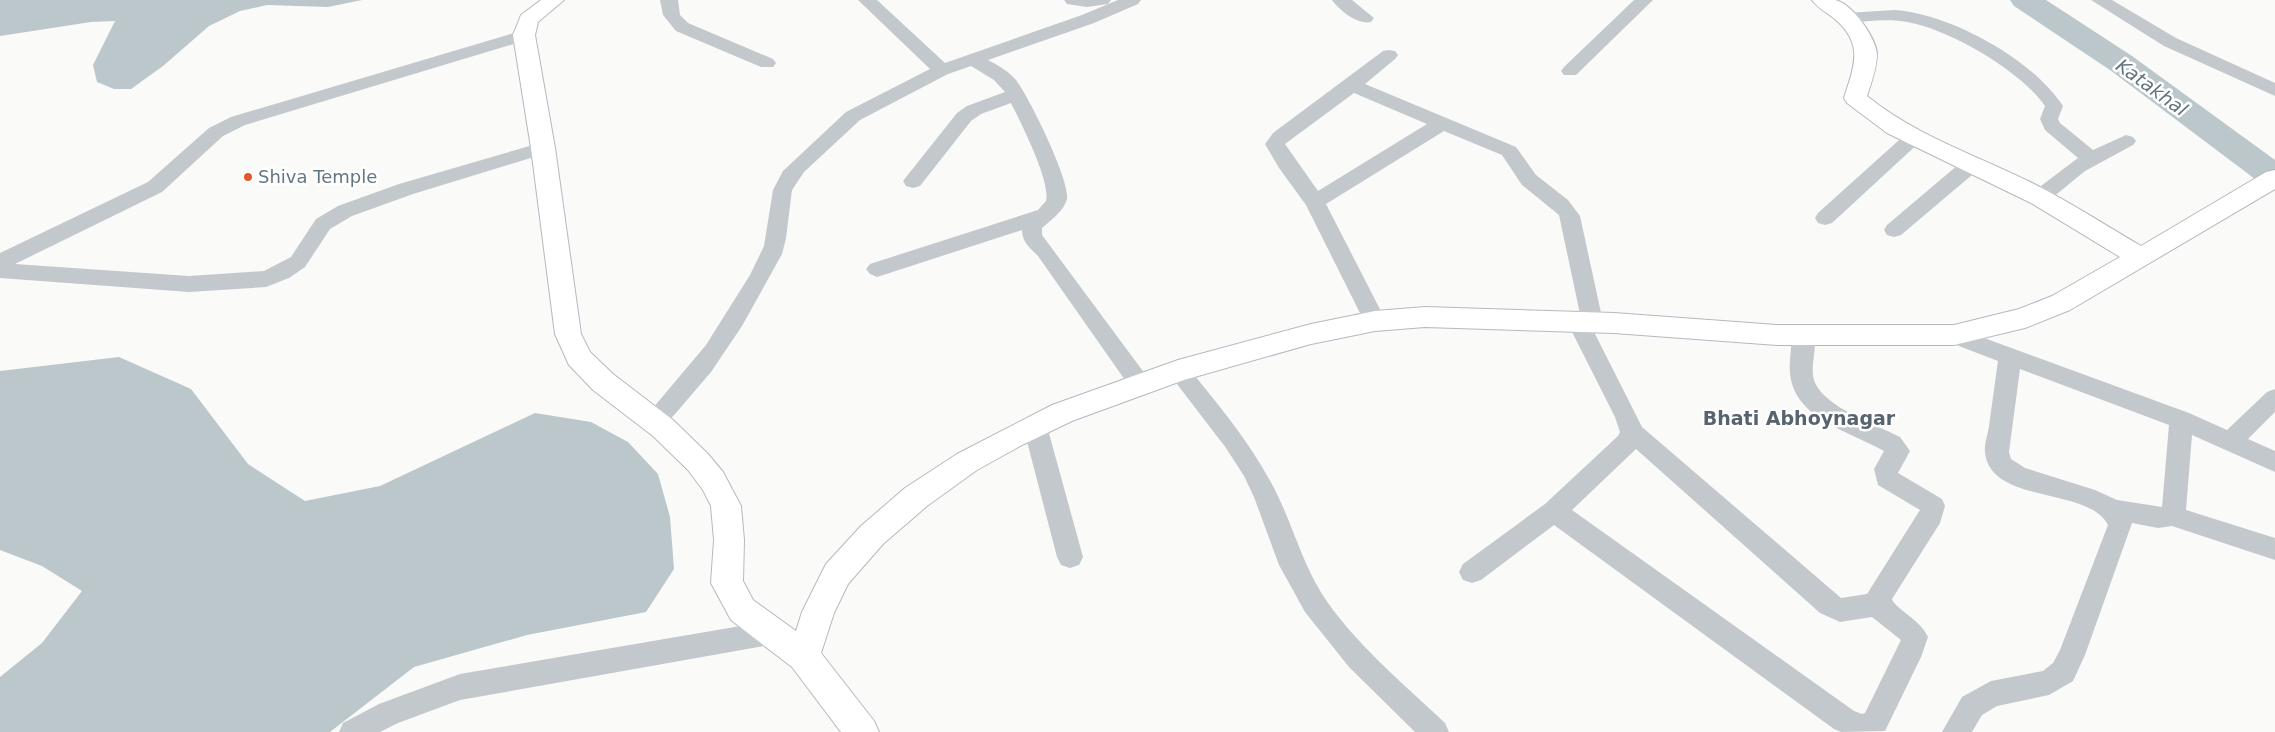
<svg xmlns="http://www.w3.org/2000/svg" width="2275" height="732" viewBox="0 0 2275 732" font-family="'DejaVu Sans',sans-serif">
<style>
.water{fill:#bbc7cb}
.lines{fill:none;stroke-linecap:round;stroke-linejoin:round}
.river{fill:#bbc7cb;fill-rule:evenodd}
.secondary-casing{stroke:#b3babf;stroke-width:2}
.street{fill:#c3c8cc;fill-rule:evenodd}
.secondary{fill:#fff;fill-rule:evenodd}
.poi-dot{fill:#e4572e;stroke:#fff;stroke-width:2}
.labels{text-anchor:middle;stroke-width:5;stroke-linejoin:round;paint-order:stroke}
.poi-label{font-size:18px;fill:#657683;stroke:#fff;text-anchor:start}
.water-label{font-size:19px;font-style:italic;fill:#60757c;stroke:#fff}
.neighbourhood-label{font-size:19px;font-weight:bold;fill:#57646e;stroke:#fff}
</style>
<rect width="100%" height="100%" fill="#fafaf8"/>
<path class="water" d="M0 0H362L328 7 267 5 240 11 209 26 163 66 131 89H114L97 82 93 65 115 21 91 22 0 36Z
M119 357 191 389 248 464 305 501 380 486 535 413 591 422 628 442 658 474 670 517 674 569 646 612 527 635 414 667 330 732H0V677L42 643 82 591 42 566 0 550V371Z"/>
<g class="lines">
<path class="river" d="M2010 0H2046L2132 56 2275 160V189L2263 185 2110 70 2014 6Z"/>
<g class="secondary-casing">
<path id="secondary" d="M541 0H564L538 22 535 35 555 148 581 334 590 352 613 374 673 420 708 454 723 472 741 506 744 540 743 581 753 600 796 631 802 612 826 564 861 526 905 488 957 454 1052 405 1178 360 1311 324 1375 311 1425 307 1614 313 1777 325H1954L2019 309 2052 296 2120 257 2031 203 1887 133 1847 103 1844 98C1854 66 1864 45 1836 20 1828 13 1817 8 1812 0 1819 0 1828 0 1835 0 1852 3 1876 38 1877 54 1877 68 1871 83 1867 96 1915 135 1973 154 2028 181 2067 200 2103 224 2141 246L2266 172 2275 170V189L2070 310 2025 328 1954 345H1777L1614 333 1425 327 1375 331 1311 344 1184 380 1072 421 1022 445 977 470 927 506 883 544 848 584 834 613 821 653 874 721 879 732H841L792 667 731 620 711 583 714 540 711 506 703 490 688 470 653 436 593 390 569 365 555 334 531 148 513 35 521 15Z"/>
</g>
<path class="street" d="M660 0H678L680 15 688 23 773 59 776 63 773 67H761L676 31 663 15Z
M858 0H877L945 63 1082 15 1118 0H1141L1138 4 1094 23 988 60C998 65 1008 71 1016 80 1029 97 1070 180 1067 199 1064 211 1051 220 1042 228V235L1148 378 1151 384 1148 390 1140 393 1132 390 1038 256C1030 248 1022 242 1022 230L877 277 870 274 866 269 870 264 1038 210 1046 201C1051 182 1021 123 1011 103L981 114 971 121 920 186 913 188 906 186 903 181 957 113 967 106 1005 92 994 80 971 66 948 74 860 120 804 172 792 190 786 238 782 254 742 326 711 372 675 414 662 428 654 430 646 428 642 421 706 345 750 275 764 246 773 190 783 171 846 112 930 69Z
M1064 0H1111L1108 4 1087 7 1067 4Z
M1332 0H1352L1374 18 1371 22C1358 25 1340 11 1332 0Z
M1634 0H1653L1576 75H1564L1561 71 1564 67Z
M2091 0H2112L2176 38 2275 83V96L2164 46Z
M1895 10C1951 14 2032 59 2063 106L2058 119 2060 123 2093 150 2126 135 2133 137 2136 141 2133 145 2085 171 2047 202 2040 204 2033 202 2030 197 2033 192 2078 158 2045 130 2040 119 2045 106C2021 71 1949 29 1907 22 1887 18 1866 22 1846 23L1840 22 1837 18 1840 14 1846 13Z
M524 30 530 31 533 35 530 39 245 125 223 136 162 192 15 264 189 276 264 271 291 257 316 219 338 206 399 184 543 142 550 144 553 148 550 152 413 194 352 216 330 229 305 267 289 278 266 287 189 292 0 278V253L148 182 209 128 231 117Z
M1389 50 1395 51 1398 55 1395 59 1365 84 1516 147 1536 175 1568 200 1580 216 1603 322 1600 328 1593 330 1642 427 1841 598 1867 594 1920 510 1878 485 1874 469 1884 451C1844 428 1785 417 1790 360 1791 350 1791 339 1796 330L1804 328 1812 330C1819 342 1811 361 1813 375 1816 405 1876 424 1900 437L1910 451 1898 473 1942 499 1945 506 1940 523 1892 599C1894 608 1920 619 1928 637L1921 657 1885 731 1841 732 1834 729 1554 525 1481 580 1472 583 1463 580 1459 572 1463 564 1545 504 1618 436 1620 432 1615 417 1567 322 1570 316 1580 314 1559 215 1522 185 1502 155 1444 131 1326 204 1386 321 1383 327 1375 329 1367 327 1306 205 1279 168 1265 144 1273 133 1383 51ZM1354 93 1427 124 1318 191 1285 144ZM1636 449 1820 613 1840 622 1872 617 1901 640 1865 713 1862 714 1854 711 1572 510Z
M1915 130 1922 132 1925 136 1922 140 1832 223 1825 225 1818 223 1815 218 1818 213 1908 132Z
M1972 158 1979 159 1982 164 1979 169 1901 235 1894 237 1887 235 1884 230 1887 225 1965 159Z
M1954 327 2189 413 2227 430 2267 392 2275 389V412L2248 439 2275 451V472L2192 435 2186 510 2275 538V560L2172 526 2158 528 2132 523 2085 655 2073 681 2049 695 1997 706 1982 715 1972 732H1942L1962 697 1991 681 2043 671 2053 663 2060 650 2108 525C2088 486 1990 505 1985 452 1984 444 1988 434 1989 426 1992 404 1995 382 1998 361L1946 341 1943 335 1946 329ZM2020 369 2169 425 2162 507 2117 500 2095 490 2025 468 2011 459 2009 452Z
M1178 362 1186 365C1218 404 1250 442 1274 488 1292 523 1301 560 1322 594 1352 641 1405 685 1445 723L1449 732H1415L1349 667 1305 612 1279 565 1254 497 1244 476 1226 448 1167 371 1170 365Z
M1035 417 1043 419 1047 426 1083 557 1079 565 1070 568 1061 565 1057 557 1023 426 1027 419Z
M770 621 779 625 783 633 779 641 770 645 460 700 398 723 380 732H339L343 723 379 704 460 674Z"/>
<use href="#secondary" class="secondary"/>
</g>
<circle class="poi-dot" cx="248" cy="177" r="5"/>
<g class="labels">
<g class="poi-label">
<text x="258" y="183">Shiva Temple</text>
</g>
<g class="water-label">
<text transform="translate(2152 87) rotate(36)" y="7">Katakhal</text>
</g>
<g class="neighbourhood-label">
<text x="1799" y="425">Bhati Abhoynagar</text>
</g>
</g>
</svg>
